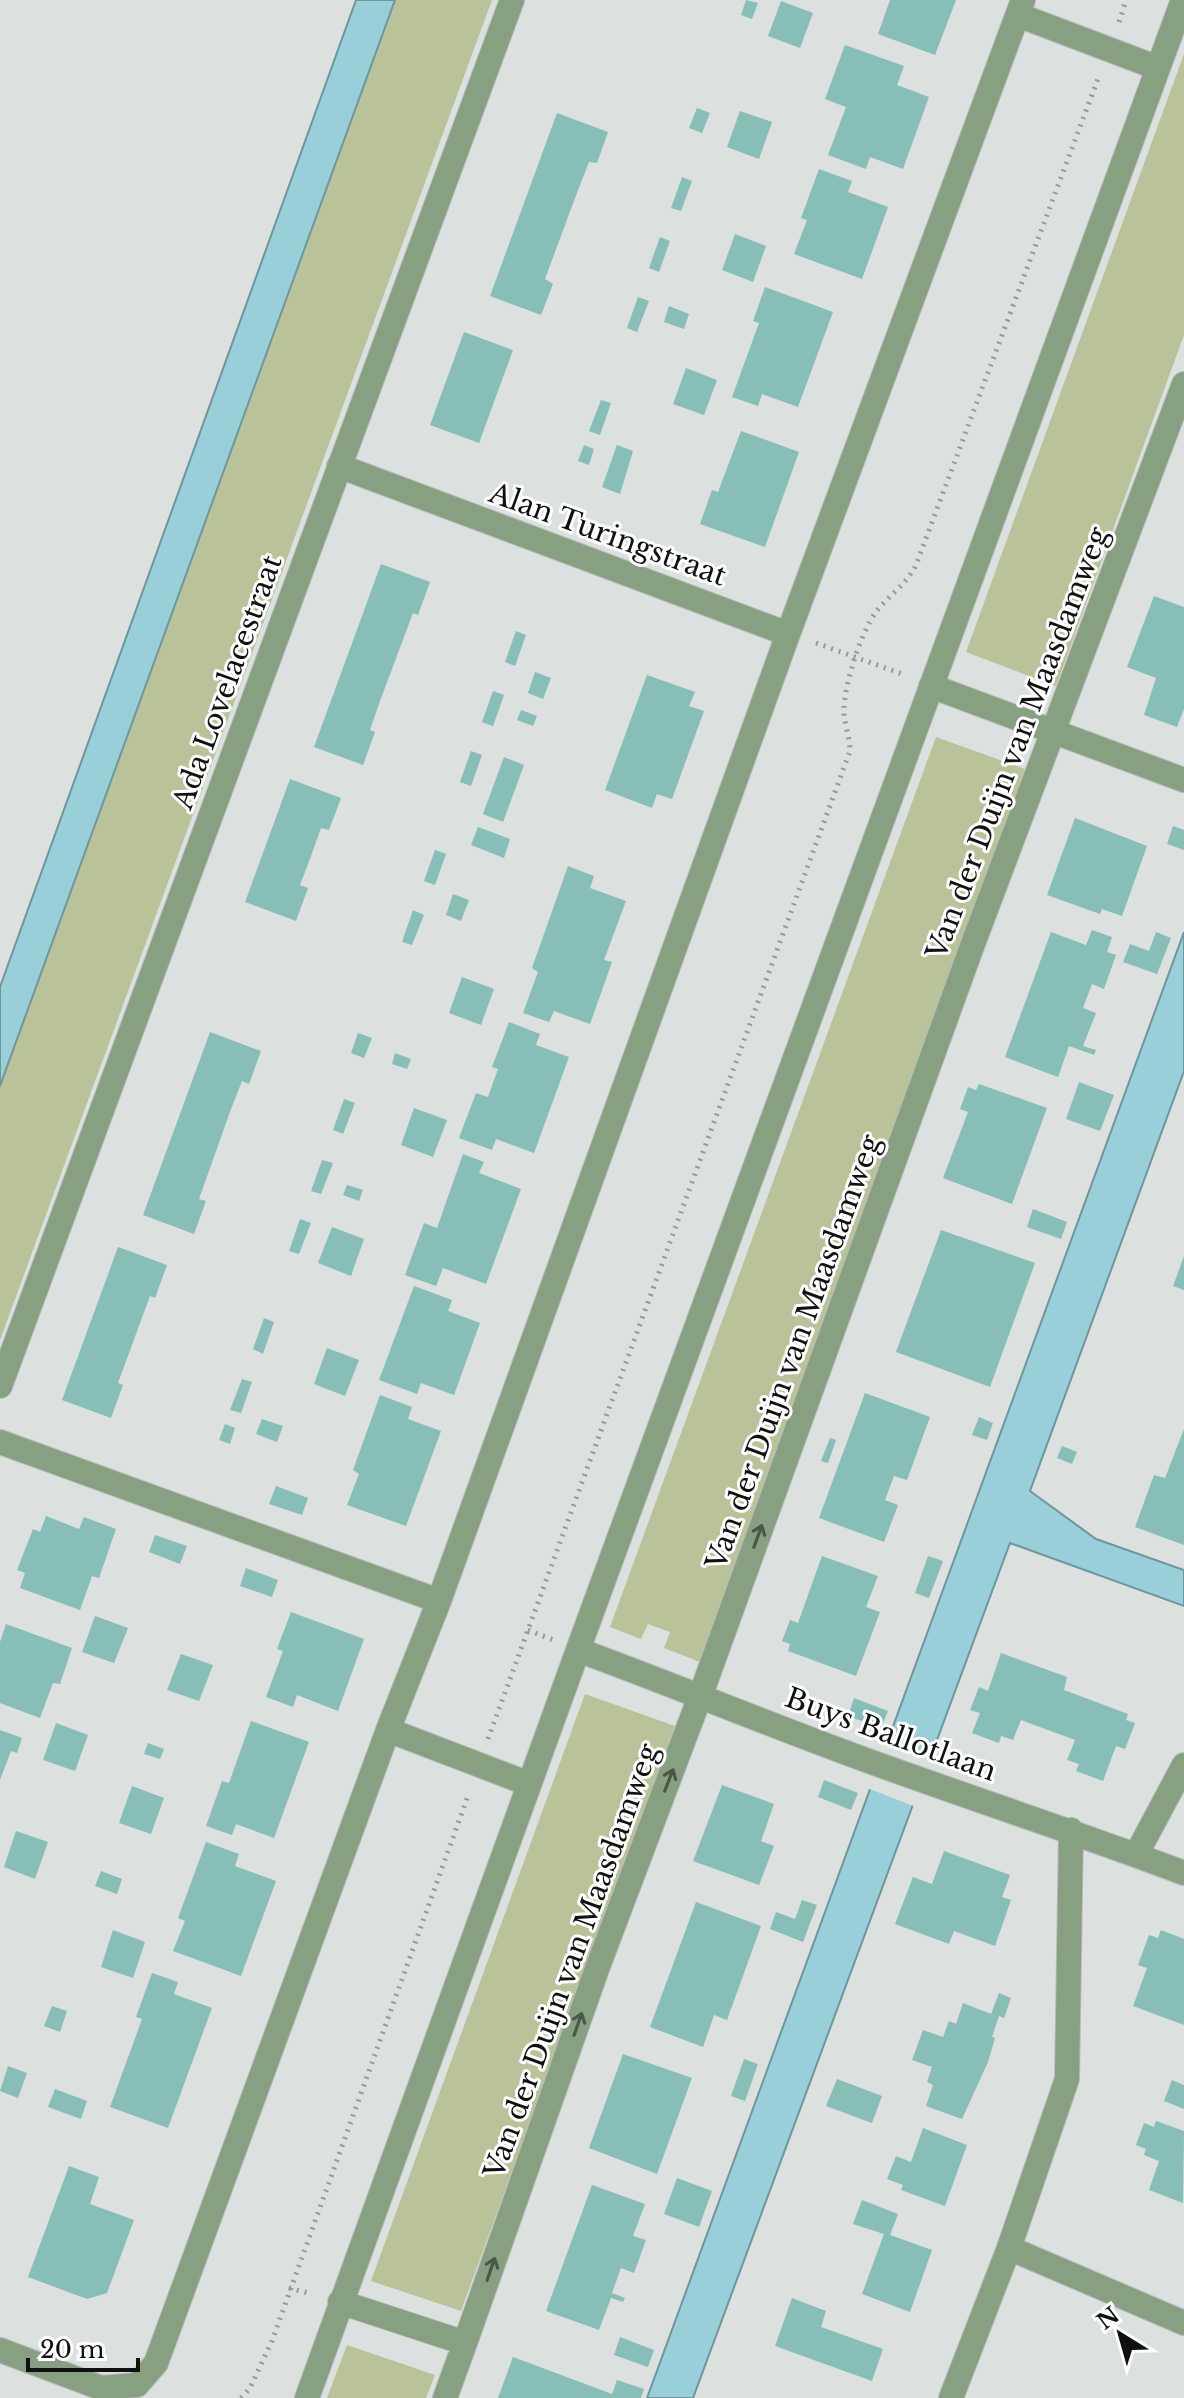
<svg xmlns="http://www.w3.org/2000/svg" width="1184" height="2398" viewBox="0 0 1184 2398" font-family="'Libre Baskerville',serif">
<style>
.green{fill:#bac299}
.water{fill:#98cfd9;stroke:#6f969d;stroke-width:2}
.pier{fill:#dce0de}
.building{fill:#87beb7}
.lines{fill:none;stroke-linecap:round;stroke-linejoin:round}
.minor-casing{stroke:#b7bbb9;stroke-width:26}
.path{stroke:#979a99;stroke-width:5;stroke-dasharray:2 6;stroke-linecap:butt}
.minor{stroke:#86a081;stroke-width:24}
.oneway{stroke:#4a5848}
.labels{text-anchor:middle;stroke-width:6;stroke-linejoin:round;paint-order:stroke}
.street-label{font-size:28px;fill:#0f1010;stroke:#fff}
</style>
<rect width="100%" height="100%" fill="#dce0de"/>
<path class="green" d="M395 0H492L0 1340V1086Z
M1184 54V335L1056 686 966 652Z
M936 737 1025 769 700 1662 664 1648 670 1632 648 1624 641 1639 610 1627Z
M585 1694 675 1726 461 2311 371 2281Z
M347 2345 435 2375 426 2398H327Z"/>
<path class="water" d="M356 0H395L0 1086V987Z
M1184 932V1071L1030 1491 1096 1539 1184 1570V1606L1010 1543 693 2398H647Z"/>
<path class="pier" d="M885 1739 935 1755 916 1807 867 1788Z"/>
<path class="building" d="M746 0 758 3 752 19 741 15Z
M890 0H956L935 55 878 34Z
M781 1 813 13 800 48 768 36Z
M845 45 904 66 897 85 929 97 903 169 870 157 866 169 828 155 846 107 825 99Z
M697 108 710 113 702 133 689 128Z
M740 111 772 122 759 159 727 147Z
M557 113 608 132 597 163 589 162 578 190 545 279 553 284 541 315 490 296Z
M819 169 852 181 848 192 888 207 862 279 794 254 807 220 801 218Z
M682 177 692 181 681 211 671 208Z
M735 234 766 246 753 282 722 270Z
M660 237 670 241 659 272 649 268Z
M765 287 833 312 798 407 762 394 758 406 732 397 759 323 753 321Z
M638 297 649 301 637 332 627 328Z
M669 306 689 314 684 329 664 322Z
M464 332 513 350 479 443 430 425Z
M686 368 717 380 704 415 673 404Z
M601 400 611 403 600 435 589 431Z
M741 431 799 452 765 547 700 524 712 490 718 492Z
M584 445 594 449 589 465 578 461Z
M617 445 633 451 620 494 602 487Z
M381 564 430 582 418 615 413 613 380 701 370 730 375 732 363 765 314 747Z
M1154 596 1184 607V709L1177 727 1144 715 1156 678 1127 667Z
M516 631 526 635 515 666 505 662Z
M535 672 551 678 543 699 528 693Z
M647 675 695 692 689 706 704 711 672 799 657 794 652 808 605 790Z
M493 691 504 695 493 726 482 722Z
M521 710 537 716 533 726 517 720Z
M471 751 482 755 471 786 460 782Z
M504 757 524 765 503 822 483 814Z
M290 779 341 798 329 830 321 828 311 856 300 885 308 888 296 921 245 902Z
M1075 818 1147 846 1122 916 1102 909 1100 914 1047 895Z
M1173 826 1184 830V850L1167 844Z
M478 827 510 839 504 858 471 845Z
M435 850 446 854 435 885 424 881Z
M568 866 594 876 590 888 626 901 604 960 612 962 590 1024 554 1011 549 1022 523 1013 538 972 532 968Z
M453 894 469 900 461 921 446 915Z
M413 910 424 915 412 945 402 942Z
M1092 930 1112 937 1107 952 1116 955 1104 989 1092 984 1083 1008 1096 1013 1083 1046 1096 1050 1094 1055 1069 1046 1058 1077 1005 1057 1051 932 1086 945Z
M1156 932 1171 938 1157 974 1123 962 1130 944 1149 951Z
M462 977 494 989 481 1025 449 1013Z
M509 1022 540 1034 536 1045 569 1057 534 1153 496 1139 492 1150 459 1138 476 1093 488 1097 498 1069 492 1067Z
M210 1032 261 1051 249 1084 242 1081 231 1109 199 1199 206 1201 194 1234 143 1215Z
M358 1033 372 1038 364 1058 351 1053Z
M395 1053 411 1059 407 1069 392 1064Z
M1079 1082 1114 1095 1100 1131 1066 1119Z
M979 1084 1047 1108 1012 1204 943 1178 968 1112 960 1109 968 1087 976 1090Z
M344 1099 355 1103 343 1134 333 1130Z
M414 1108 447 1120 433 1157 401 1145Z
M463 1154 484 1162 479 1173 521 1189 486 1284 443 1268 436 1286 405 1275 424 1223 437 1228Z
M322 1160 333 1163 321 1194 311 1191Z
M347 1185 363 1190 359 1201 343 1195Z
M1033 1209 1067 1222 1061 1239 1027 1227Z
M300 1219 311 1223 299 1254 289 1251Z
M332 1227 364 1239 351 1276 318 1263Z
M941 1230 1035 1263 990 1387 896 1352Z
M118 1247 167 1265 155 1298 150 1296 118 1383 123 1385 111 1418 62 1400Z
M1184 1256V1290L1173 1286Z
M414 1286 452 1300 448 1311 480 1323 454 1395 421 1383 417 1394 379 1380Z
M264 1318 274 1322 263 1354 253 1349Z
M327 1348 359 1360 345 1396 314 1384Z
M242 1379 252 1382 241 1413 230 1410Z
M865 1393 930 1417 907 1480 894 1476 885 1500 898 1505 884 1542 819 1518Z
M380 1395 412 1407 408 1419 441 1431 406 1526 347 1505 359 1474 353 1470Z
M979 1417 993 1423 987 1440 972 1435Z
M262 1419 283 1426 277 1442 256 1434Z
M225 1424 235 1428 230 1444 219 1440Z
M1184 1429V1545L1135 1527 1154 1475 1165 1478Z
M830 1438 836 1440 828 1463 821 1461Z
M1062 1446 1077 1452 1072 1464 1057 1458Z
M276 1486 308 1498 302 1515 269 1504Z
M46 1516 79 1529 84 1517 116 1529 99 1578 92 1576 80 1610 20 1588 25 1573 17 1570 33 1529 40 1532Z
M155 1535 187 1546 180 1564 149 1552Z
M822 1556 878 1576 866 1607 880 1612 856 1676 788 1651 790 1644 782 1641 790 1620 798 1623Z
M928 1556 943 1561 929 1598 915 1593Z
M246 1568 278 1580 272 1597 240 1586Z
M291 1612 364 1639 338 1711 297 1695 293 1707 266 1697 283 1651 277 1649Z
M95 1616 128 1628 114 1663 82 1652Z
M6 1624 72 1648 60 1684 53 1683 40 1718 0 1703V1642Z
M1001 1653 1067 1677 1064 1690 1128 1714 1126 1720 1135 1723 1125 1749 1116 1746 1103 1781 1076 1771 1079 1764 1067 1760 1075 1740 1021 1720 1013 1740 1001 1736 999 1743 972 1733 980 1713 970 1710 979 1687 988 1691Z
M181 1654 213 1665 199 1701 167 1690Z
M854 1698 888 1711 881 1728 848 1716Z
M251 1721 309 1742 274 1838 236 1824 232 1835 206 1826 222 1781 229 1783Z
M56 1723 88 1735 75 1771 43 1760Z
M0 1730 22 1738 17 1753 11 1751 0 1780Z
M148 1743 164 1749 160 1759 144 1754Z
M824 1780 858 1793 851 1810 818 1797Z
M722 1785 774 1804 761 1841 774 1846 759 1885 693 1861Z
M132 1786 164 1798 151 1834 119 1823Z
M16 1831 48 1842 35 1879 4 1867Z
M206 1842 239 1854 235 1866 276 1881 241 1976 173 1951 185 1921 178 1918Z
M944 1851 1010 1875 1002 1897 1011 1900 995 1946 954 1931 949 1944 895 1924 913 1877 932 1884Z
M101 1871 122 1879 117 1894 95 1886Z
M802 1900 817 1905 803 1942 770 1929 776 1912 795 1919Z
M696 1902 761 1926 727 2020 714 2015 703 2047 650 2027Z
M113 1930 145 1942 133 1978 101 1967Z
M1161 1930 1184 1939V2025L1133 2006 1147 1968 1138 1965 1149 1935 1158 1938Z
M152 1973 178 1982 174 1994 212 2008 168 2128 110 2107 142 2019 136 2017Z
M999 1993 1011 1998 1004 2018 999 2016 992 2037 995 2038 988 2062 962 2119 926 2106 933 2085 927 2082 932 2067 912 2060 923 2030 943 2037 949 2021 956 2024 963 2003 991 2014Z
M52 2006 67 2011 60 2032 44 2026Z
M623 2054 692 2078 657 2174 589 2148Z
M744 2059 758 2064 745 2101 731 2096Z
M8 2066 27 2073 18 2098 0 2091Z
M837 2079 882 2096 872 2123 826 2106Z
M1172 2080 1184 2085V2109L1164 2101Z
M55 2089 87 2101 81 2119 48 2107Z
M1156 2121 1184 2131 1183 2203 1149 2190 1159 2161 1144 2155 1146 2149 1136 2145 1144 2123 1154 2127Z
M923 2128 967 2145 945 2206 901 2190 903 2185 887 2179 896 2156 911 2162Z
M69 2166 99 2177 90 2204 134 2220 107 2293 87 2299 28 2277Z
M677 2178 712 2191 699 2227 664 2214Z
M592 2185 645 2204 633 2236 646 2240 634 2273 621 2268 612 2293 625 2298 623 2302 611 2298 599 2330 546 2311Z
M862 2200 898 2214 890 2235 932 2250 910 2312 862 2294 884 2234 853 2224Z
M792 2298 826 2311 821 2327 883 2349 872 2381 775 2346Z
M620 2337 654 2350 648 2367 614 2355Z
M513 2357 612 2394 617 2380 644 2389 641 2398H498Z"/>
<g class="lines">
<g class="minor-casing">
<path id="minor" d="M1018 15 1158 68
M339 466 788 634
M931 686 1184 780
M0 1386 512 0
M0 1442 439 1601
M578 1650C674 1685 767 1724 863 1759 970 1798 1078 1833 1184 1873
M388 1730 529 1784
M1136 1855 1184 1765
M1009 2248 1184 2323
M340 2302 465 2343 445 2398
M465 2343 597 1969 701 1694 971 949 1184 384
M0 2350 101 2388 137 2385 156 2363 388 1730 439 1601 788 634 1023 0
M307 2398 578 1650 1183 0
M951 2398 1009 2248 1067 2079 1071 1830"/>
</g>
<path class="path" d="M1119 22 1126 0
M816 643 905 675
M528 1630 553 1640
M488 1739 850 751C850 736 843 721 844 708 845 683 861 632 876 612 889 595 906 585 916 565L1099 76
M289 2288 312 2294
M241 2398 250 2388 272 2341 469 1793"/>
<use href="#minor" class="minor"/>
</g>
<defs><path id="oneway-shaft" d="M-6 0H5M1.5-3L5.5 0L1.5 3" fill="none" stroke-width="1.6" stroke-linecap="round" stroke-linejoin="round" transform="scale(2)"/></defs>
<g class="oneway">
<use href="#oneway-shaft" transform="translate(758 1536) rotate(-70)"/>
<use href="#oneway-shaft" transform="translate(669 1780) rotate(-69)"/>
<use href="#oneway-shaft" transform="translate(578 2024) rotate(-71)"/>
<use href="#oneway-shaft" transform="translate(491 2269) rotate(-71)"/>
</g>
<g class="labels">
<g class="street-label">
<text transform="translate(608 534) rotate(20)" y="10">Alan Turingstraat</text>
<text transform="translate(227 682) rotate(-70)" y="10">Ada Lovelacestraat</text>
<text transform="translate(1017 743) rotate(-69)" y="10">Van der Duijn van Maasdamweg</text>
<text transform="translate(793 1352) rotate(-70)" y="10">Van der Duijn van Maasdamweg</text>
<text transform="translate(891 1734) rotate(20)" y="10">Buys Ballotlaan</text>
<text transform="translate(571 1961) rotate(-70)" y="10">Van der Duijn van Maasdamweg</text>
</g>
</g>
<g transform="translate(1120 2334) rotate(323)" stroke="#ffffff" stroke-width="6" paint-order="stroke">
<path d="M0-6L14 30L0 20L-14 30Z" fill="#0f1010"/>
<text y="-12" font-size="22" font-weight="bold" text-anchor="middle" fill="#0f1010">N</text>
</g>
<path d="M28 2358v12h110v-12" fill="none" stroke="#0f1010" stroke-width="4"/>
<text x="40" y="2358" font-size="24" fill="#0f1010" stroke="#ffffff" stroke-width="6" paint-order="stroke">20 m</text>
</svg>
